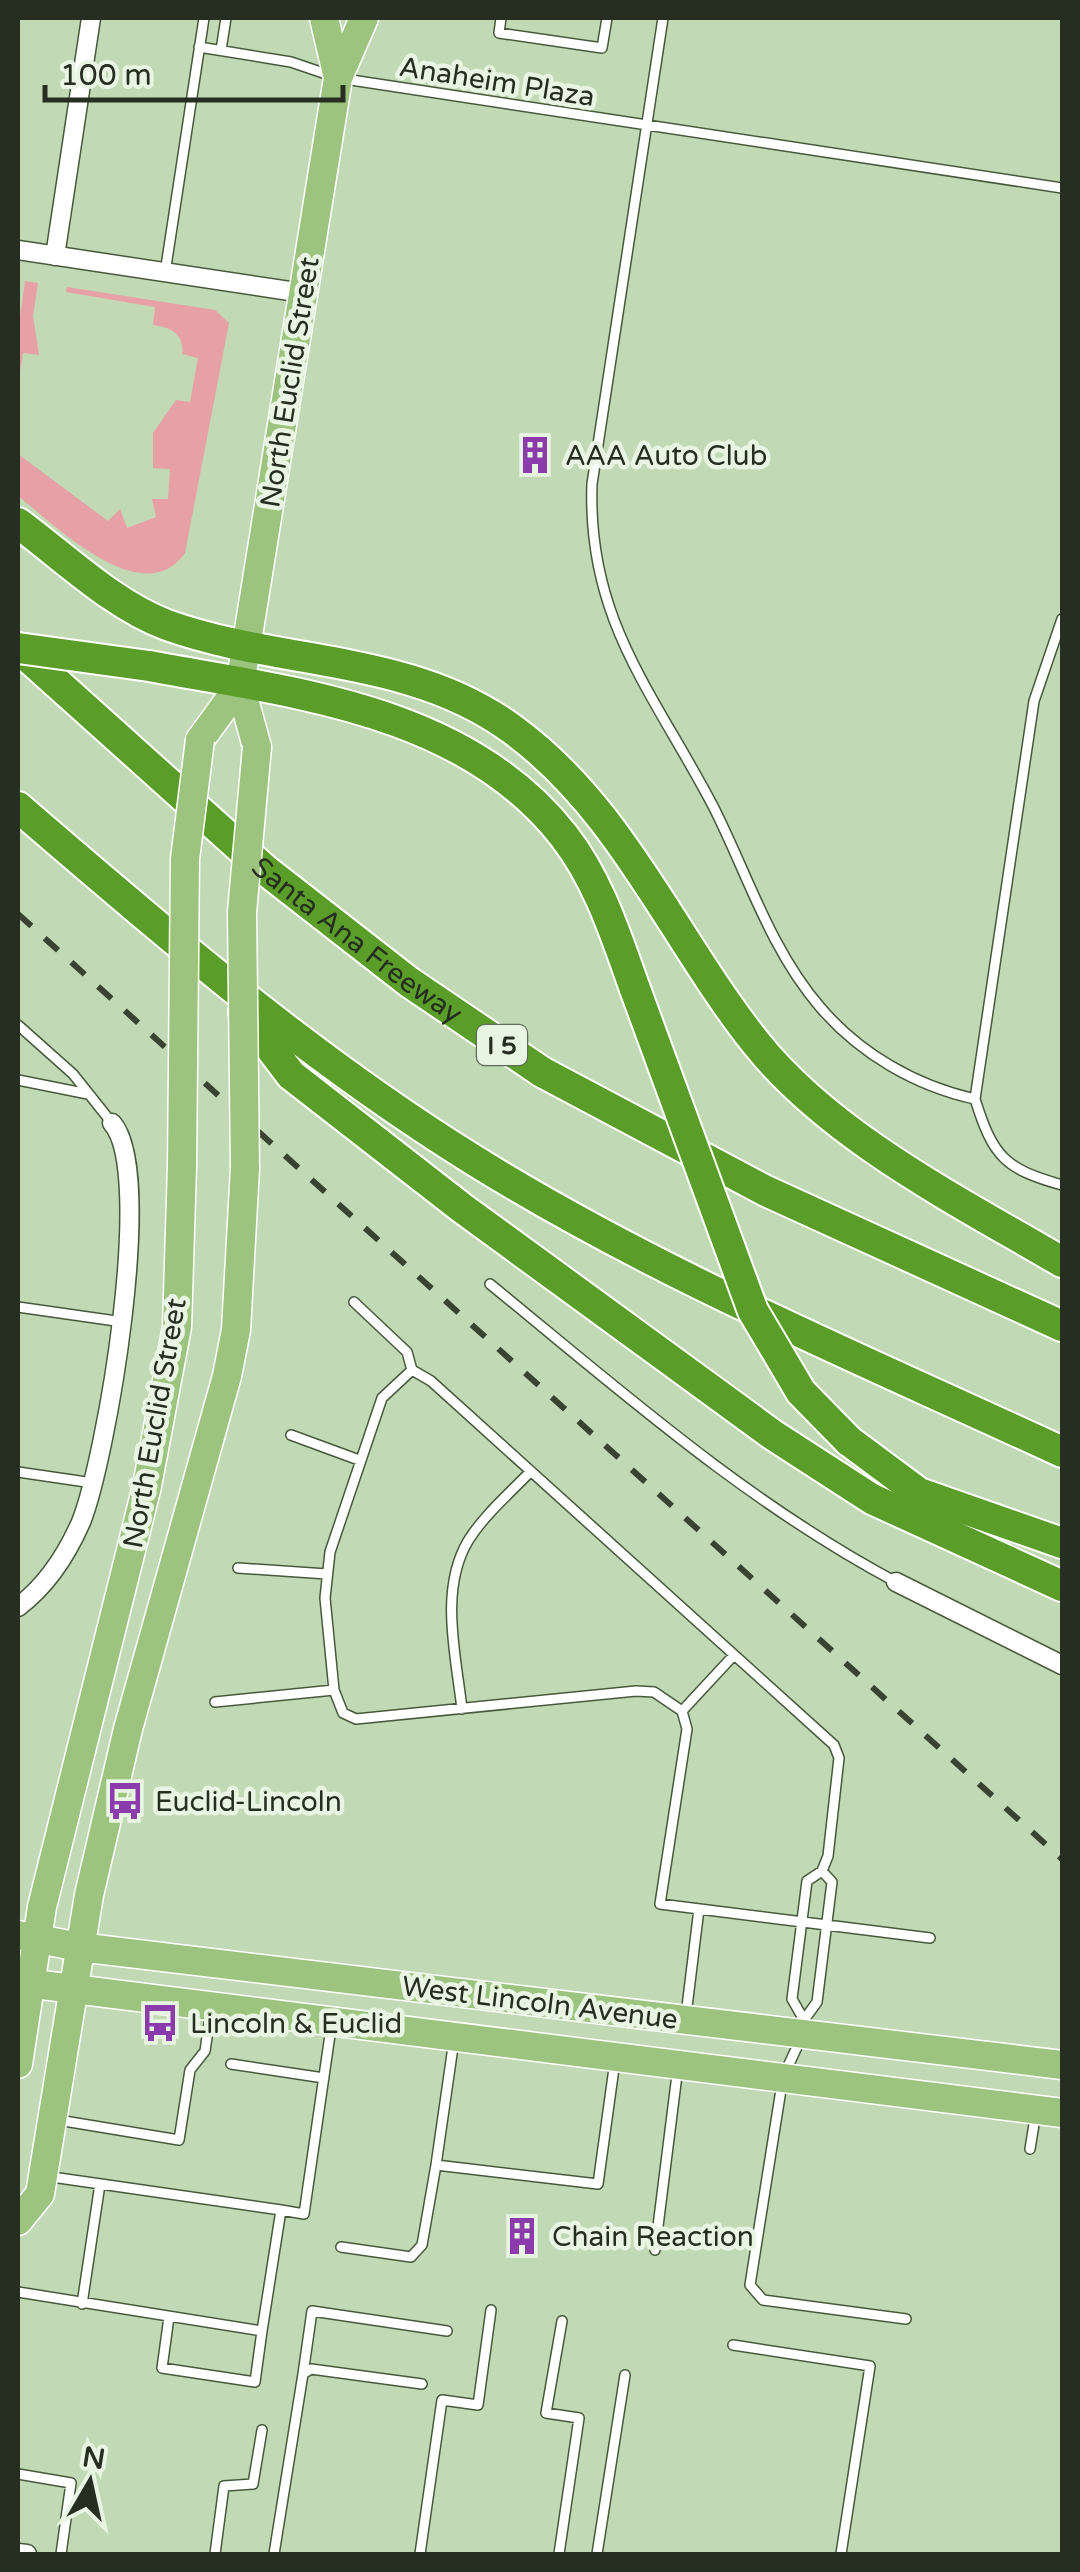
<svg xmlns="http://www.w3.org/2000/svg" width="1080" height="2572" viewBox="0 0 1080 2572" font-family="'Varela Round',sans-serif">
<style>
.green{fill:#e7a0a5}
.lines{fill:none;stroke-linecap:round;stroke-linejoin:round}
.service-casing{stroke:#465a3b;stroke-width:12}
.minor-casing{stroke:#465a3b;stroke-width:21}
.primary-casing{stroke:#fff;stroke-width:31}
.motorway-casing{stroke:#fff;stroke-width:34}
.service{stroke:#fff;stroke-width:9}
.minor{stroke:#fff;stroke-width:18}
.primary{stroke:#9cc47e;stroke-width:28}
.motorway{stroke:#5a9d28;stroke-width:30}
.rail{stroke:#384332;stroke-width:6;stroke-dasharray:18 18;stroke-linecap:butt}
.primary-bridge-casing{stroke:#fff;stroke-width:31;stroke-linecap:butt}
.motorway-bridge-casing{stroke:#fff;stroke-width:34;stroke-linecap:butt}
.primary-bridge{stroke:#9cc47e;stroke-width:28}
.motorway-bridge{stroke:#5a9d28;stroke-width:30}
.labels{text-anchor:middle;stroke-width:9;stroke-linejoin:round;paint-order:stroke}
.shield{fill:#e9f5e3;stroke:#606a5a;stroke-width:2.5}
.shield-label{font-size:25px;font-weight:bold;fill:#252e20}
.street-label{font-size:28px;fill:#252e20;stroke:#e9f5e3}
.poi-label{font-size:28px;fill:#252e20;stroke:#e9f5e3;text-anchor:start}
</style>
<rect width="100%" height="100%" fill="#c1d9b4"/>
<path class="green" d="M25 281 38 283 33 316 39 355 23 353 18 384V330Z
M67 287 215 310 229 323 185 553C143 613 55 525 18 496V454L108 521 120 509 127 528 156 517 152 499H168L170 469 153 468V433L176 400 190 402 198 358 182 354C185 334 170 327 153 325L155 307 66 292Z"/>
<g class="lines">
<g class="service-casing">
<path id="service" d="M501 18 499 33 602 48 607 18
M663 18 592 484C587 619 653 692 713 806 747 873 770 949 820 1007 860 1054 916 1086 975 1099
M199 47 291 62 338 78 1062 188
M221 50 226 18
M165 273 204 18
M1062 619 1034 701 975 1099C993 1157 1005 1169 1062 1185
M18 1025 73 1074 112 1123
M18 1080 88 1094
M490 1284C621 1391 746 1502 896 1582
M354 1302 407 1352 412 1370 431 1381 834 1745 839 1758 828 1856 822 1871
M18 1307 123 1322
M412 1370 382 1398 330 1552 325 1598 334 1690 343 1713 356 1719 636 1691 654 1692 682 1711
M291 1435 359 1460
M18 1472 93 1483
M238 1568 327 1574
M734 1655 682 1711 687 1729 660 1904 930 1938
M215 1702 334 1690
M462 1709C456 1655 439 1590 468 1541 484 1515 510 1493 531 1471
M686 2015 699 1909
M804 2020 792 1999 807 1881 822 1871 832 1882 817 2002 804 2020 803 2034 783 2077 750 2285 763 2300 906 2319
M454 2040 436 2165 598 2184 615 2061
M231 2064 324 2078
M58 2120 179 2140 190 2070 205 2051 211 2010
M1030 2149 1036 2112
M45 2176 281 2210
M341 2247 411 2257 422 2245 436 2165
M655 2250 678 2067
M18 2292 262 2331 281 2210 304 2214 331 2028
M82 2304 100 2184
M169 2317 162 2368 255 2382 262 2331
M733 2345 870 2366 841 2554
M303 2374 312 2311 447 2331
M18 2474 71 2483 61 2554
M215 2554 224 2486 253 2484 262 2430
M274 2554 303 2374 311 2369 422 2384
M420 2554 442 2400 478 2405 491 2310
M559 2554 579 2418 546 2413 562 2321
M597 2554 625 2375"/>
</g>
<g class="minor-casing">
<path id="minor" d="M18 250 303 293
M55 256 91 18
M896 1582 1062 1665
M18 1607C46 1586 67 1554 81 1522 106 1460 156 1172 112 1123
M18 2553 27 2554"/>
</g>
<g class="primary-casing">
<path id="primary" d="M324 18 338 78
M200 740 240 685
M257 747 240 685 338 78 364 18
M18 1935 79 1947 1062 2065
M18 1982 1062 2113
M18 2064 42 1907 147 1486 177 1327 182 1166
M18 2221 40 2194 89 1895 128 1729 227 1376 236 1330 245 1168"/>
</g>
<g class="motorway-casing">
<g id="motorway">
<path d="M18 523C64 557 113 605 167 625 281 666 410 654 512 729 622 809 673 939 756 1043 831 1137 960 1202 1062 1262"/>
<path id="s1" d="M18 648 264 869 409 982 542 1072 766 1191 1062 1326"/>
<path d="M149 666C296 693 466 710 564 836 599 881 616 936 635 989"/>
<path d="M18 807C164 933 308 1057 472 1159 658 1275 864 1360 1062 1452"/>
<path d="M244 1013 291 1075 462 1208 773 1435 872 1499 1062 1586"/>
<path d="M849 1441 919 1493 1062 1543"/>
</g>
</g>
<use href="#service" class="service"/>
<use href="#minor" class="minor"/>
<use href="#primary" class="primary"/>
<use href="#motorway" class="motorway"/>
<path class="rail" d="M18 914 1062 1859"/>
<g class="primary-bridge-casing">
<path id="primary-bridge" d="M182 1166 185 859 200 740
M245 1168 242 912 257 747"/>
</g>
<g class="motorway-bridge-casing">
<path id="motorway-bridge" d="M18 648 149 666
M635 989 753 1311 801 1392 849 1441"/>
</g>
<use href="#primary-bridge" class="primary-bridge"/>
<use href="#motorway-bridge" class="motorway-bridge"/>
</g>
<defs>
<g id="building-bare" transform="scale(3)"><path d="M-4-6H4V6H1V3H-1V6H-4ZM-2.5-4.3h1.7v1.8h-1.7ZM.8-4.3h1.7v1.8H.8ZM-2.5-1h1.7V.8h-1.7ZM.8-1h1.7V.8H.8Z" fill="#8b3bab" stroke="#e9f5e3" stroke-width="2.5" paint-order="stroke"/></g>
<g id="bus-bare" transform="scale(3)"><path d="M-5-6H5V4H4V6H2V4H-2V6H-4V4H-5ZM-3.5-4V0h7V-4ZM-3.5 1.2v1.5H-2V1.2ZM2 1.2v1.5H3.5V1.2Z" fill="#8b3bab" stroke="#e9f5e3" stroke-width="2.5" paint-order="stroke"/></g>
</defs>
<g fill-rule="evenodd">
<use href="#building-bare" x="535" y="455"/>
<use href="#bus-bare" x="125" y="1801"/>
<use href="#bus-bare" x="160" y="2023"/>
<use href="#building-bare" x="522" y="2236"/>
</g>
<g class="labels">
<rect class="shield" x="477" y="1025" width="50" height="40" rx="8"/>
<g class="shield-label">
<text x="502" y="1054">I 5</text>
</g>
<g class="street-label">
<text transform="translate(497 81) rotate(9)" y="10">Anaheim Plaza</text>
<text transform="translate(289 382) rotate(-81)" y="10">North Euclid Street</text>
<text dy="10" stroke="none"><textPath href="#s1" startOffset="448">Santa Ana Freeway</textPath></text>
<text transform="translate(154 1423) rotate(-80)" y="10">North Euclid Street</text>
<text transform="translate(540 2002) rotate(7)" y="10">West Lincoln Avenue</text>
</g>
<g class="poi-label">
<text x="565" y="465">AAA Auto Club</text>
<text x="155" y="1811">Euclid-Lincoln</text>
<text x="190" y="2033">Lincoln &amp; Euclid</text>
<text x="552" y="2246">Chain Reaction</text>
</g>
</g>
<rect width="1080" height="2572" fill="none" stroke="#252e20" stroke-width="40"/>
<g transform="translate(90 2482) rotate(9)" stroke="#e9f5e3" stroke-width="8" paint-order="stroke">
<path d="M0-8L18 38L0 25L-18 38Z" fill="#252e20"/>
<text y="-15" font-size="28" font-weight="bold" text-anchor="middle" fill="#252e20">N</text>
</g>
<path d="M45 85v15h298v-15" fill="none" stroke="#252e20" stroke-width="5"/>
<text x="60" y="85" font-size="30" fill="#252e20" stroke="#e9f5e3" stroke-width="8" paint-order="stroke">100 m</text>
</svg>
